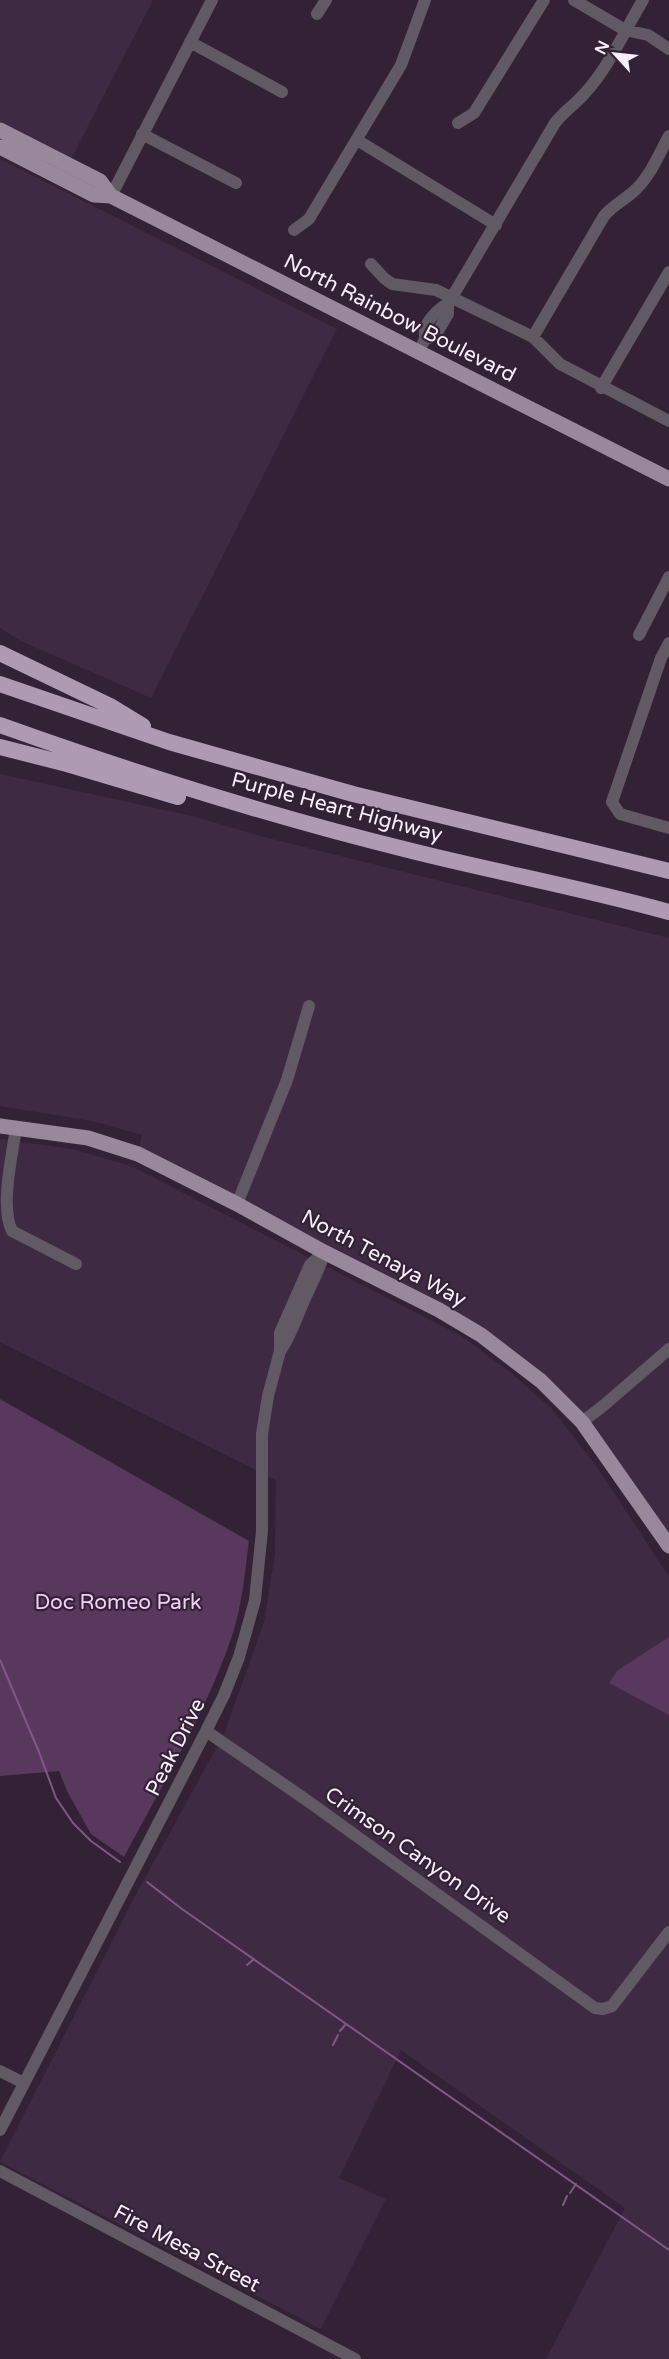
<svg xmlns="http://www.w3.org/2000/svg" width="669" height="2359" viewBox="0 0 669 2359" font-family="'Varela Round',sans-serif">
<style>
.built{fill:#3f2a43}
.green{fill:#59385e}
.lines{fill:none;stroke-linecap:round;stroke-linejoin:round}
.stream{stroke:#825689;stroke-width:2}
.minor{stroke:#615963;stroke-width:12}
.major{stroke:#99879b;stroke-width:15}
.highway{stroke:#ae9ab2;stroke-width:16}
.labels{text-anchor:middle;stroke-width:4.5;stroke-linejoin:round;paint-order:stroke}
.street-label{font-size:21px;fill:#f8edfa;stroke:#332236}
.park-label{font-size:21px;fill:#f4ccfa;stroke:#332236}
</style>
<rect width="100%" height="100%" fill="#332236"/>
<path class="built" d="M0 0H153L71 159 0 122Z
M0 159 337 329 151 698 21 641 0 628Z
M0 774 192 816 264 837 669 938V1546L610 1459 512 1356 138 1154 142 1135 92 1121 0 1106Z
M0 1139 72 1149 131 1166 463 1337 511 1373 551 1408 597 1467 669 1577V2359H546L625 2208 401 2050 339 2178 386 2199 321 2329 0 2162 134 1898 224 1734 264 1622 275 1554 276 1480 0 1342Z"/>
<path class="green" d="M0 1399 249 1541C245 1573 242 1605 232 1636 206 1713 162 1785 124 1857L91 1834 68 1793 59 1771 0 1776Z
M669 1637V1715L609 1683 618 1670Z"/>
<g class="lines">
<path class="stream" d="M0 1660 39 1752 56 1798 73 1823 91 1841 120 1862
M147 1882 182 1909 669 2250
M247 1965 254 1959
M340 2031 346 2024
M333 2045 338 2035
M570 2193 576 2184
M563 2205 567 2196"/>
<path class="minor" d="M574 0 625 30 648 35 669 49
M317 14 326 0
M190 42 282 92
M458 123 474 113 544 0
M142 134 236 183
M357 140 496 225
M111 196 212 0
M294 230 309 219 401 65 425 0
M371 264 384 278 392 284 436 290 533 337 560 364 669 421
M533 337 604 216C613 205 623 201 633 192 649 179 659 154 669 136
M426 339 435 336 448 314V304L555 123C565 110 575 105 585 93 609 67 625 30 643 0
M423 343C427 338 424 335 425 329 428 319 439 308 448 304
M601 388 669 272
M639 635 669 577
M669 643 661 658 612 802 620 814 669 828
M16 1128C12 1156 0 1207 12 1231L76 1264
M237 1204 287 1080 309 1006
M281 1350C291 1335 296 1319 303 1303 310 1286 319 1271 324 1254
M582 1422 603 1406 669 1349
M206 1731 305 1799 595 2008 603 2009 612 2006 669 1932
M0 2071 24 2083
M0 2130 206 1731 224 1695 239 1657 255 1600 262 1531V1434L268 1396 280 1351V1333L310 1265 324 1252
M0 2171 355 2359"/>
<path class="major" d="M0 130 100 181 111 196
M0 147 94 195 111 196 669 479
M0 1126 88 1138 138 1154 237 1204 324 1252 439 1310 481 1335 541 1381 582 1422 669 1546"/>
<path class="highway" d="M0 653 112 707 143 726
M0 684 169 742 353 794 669 871
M0 725C134 773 270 816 408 850 495 872 583 888 669 912
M0 747 67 764 178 797"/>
</g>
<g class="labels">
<g class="street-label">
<text transform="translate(400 318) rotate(27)" y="7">North Rainbow Boulevard</text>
<text transform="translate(337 807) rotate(15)" y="7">Purple Heart Highway</text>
<text transform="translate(384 1258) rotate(28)" y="7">North Tenaya Way</text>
<text transform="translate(175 1747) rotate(-63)" y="7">Peak Drive</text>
<text transform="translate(418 1855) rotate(35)" y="7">Crimson Canyon Drive</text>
<text transform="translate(187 2248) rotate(28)" y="7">Fire Mesa Street</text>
</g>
<g class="park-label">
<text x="118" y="1609">Doc Romeo Park</text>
</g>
</g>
<g transform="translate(615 54) rotate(297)" stroke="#332236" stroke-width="4.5" paint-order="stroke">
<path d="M0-4.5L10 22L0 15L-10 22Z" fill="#f8edfa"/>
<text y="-9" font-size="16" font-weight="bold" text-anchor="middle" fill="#f8edfa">N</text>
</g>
</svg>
